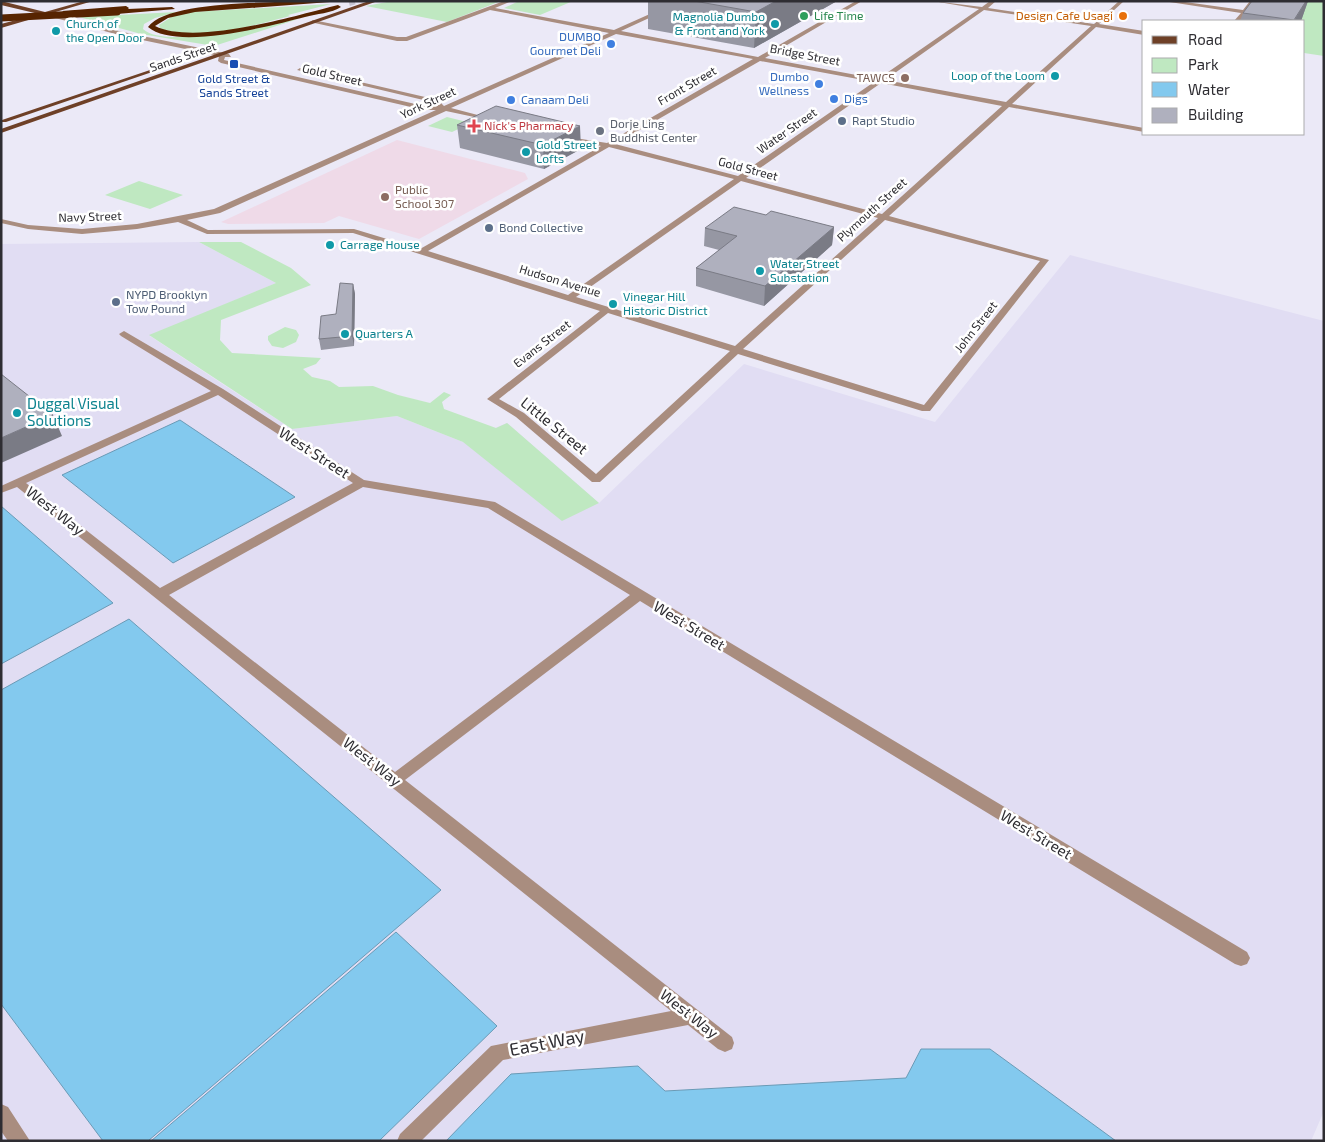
<svg xmlns="http://www.w3.org/2000/svg" width="1325" height="1142" viewBox="0 0 1325 1142" font-family="'Exo 2',sans-serif">
<style>
.built{fill:#e1ddf3}
.education{fill:#efdae8}
.green{fill:#bfe8c1}
.water{fill:#83c9ee;stroke:#6a9ab6}
.lines{fill:none;stroke-linecap:round;stroke-linejoin:round}
.major-tunnel{stroke:#c5c3d0;stroke-width:6;stroke-dasharray:6 3;stroke-linecap:butt}
.minor{fill:#a98d7f;fill-rule:evenodd}
.major{fill:#6e4027;fill-rule:evenodd}
.highway{fill:#572401;fill-rule:evenodd}
.highway-bridge{stroke:#572401;stroke-width:7}
.wall{fill:#9697a3}
.shaded-wall{fill:#7a7b85}
.building{fill:#afb0be;stroke:#7a7b85}
.leisure-dot{fill:#2e9e5b;stroke:#fff;stroke-width:2}
.food-dot{fill:#e8710a;stroke:#fff;stroke-width:2}
.culture-dot{fill:#0f9aa8;stroke:#fff;stroke-width:2}
.shop-dot{fill:#3f7fe0;stroke:#fff;stroke-width:2}
.transit-dot{fill:#1a4fb4;stroke:#fff;stroke-width:2}
.education-dot{fill:#8d6e63;stroke:#fff;stroke-width:2}
.service-dot{fill:#5c6f8a;stroke:#fff;stroke-width:2}
.health-dot{fill:#e0444e;stroke:#fff;stroke-width:2}
.worship-dot{fill:#6b7280;stroke:#fff;stroke-width:2}
.labels{text-anchor:middle;stroke-width:5;stroke-linejoin:round;paint-order:stroke}
.far-leisure-label{font-size:12px;fill:#27864d;stroke:#fff;text-anchor:start}
.far-food-label{font-size:12px;fill:#c56008;stroke:#fff;text-anchor:end}
.far-culture-label{font-size:12px;fill:#0d838f;stroke:#fff;text-anchor:start}
.far-shop-label{font-size:12px;fill:#366cbe;stroke:#fff;text-anchor:end}
.far-street-label{font-size:12px;fill:#2e2d32;stroke:#fff}
.far-education-label{font-size:12px;fill:#785e54;stroke:#fff;text-anchor:end}
.far-transit-label{font-size:12px;fill:#164399;stroke:#fff}
.far-service-label{font-size:12px;fill:#4e5e75;stroke:#fff;text-anchor:start}
.far-worship-label{font-size:12px;fill:#5b616d;stroke:#fff;text-anchor:start}
.far-health-label{font-size:12px;fill:#be3a42;stroke:#fff;text-anchor:start}
.culture-label{font-size:15px;fill:#0d838f;stroke:#fff;text-anchor:start}
.street-label{font-size:15px;fill:#2e2d32;stroke:#fff}
.near-street-label{font-size:18px;fill:#2e2d32;stroke:#fff}
</style>
<rect width="100%" height="100%" fill="#ebe9f7"/>
<path class="built" d="M199 242 276 283 150 336 224 385 292 429 397 416 463 442 507 423 599 503 744 364 935 422 1070 255 1324 321V1111L1311 1141H1116L990 1049H921L906 1078 665 1091 638 1066 511 1074 446 1141H1V244Z"/>
<path class="education" d="M397 140 525 173 528 179 419 239 339 216 324 223 228 224 221 222Z"/>
<path class="green" d="M392 1H501L447 22 366 6Z
M519 1H573L540 15 504 8Z
M1301 1H1324V56L1304 53V21H1285Z
M331 4 288 15 290 16C250 26 200 43 160 28L159 25 173 16 191 12Z
M177 12 155 18 144 24 143 29C165 50 268 24 298 19L214 46 141 34 79 17Z
M447 117 471 123 452 132 428 126Z
M139 181 183 195 150 209 105 195Z
M199 242H241L291 268 311 285 221 320 220 340 232 353 321 358 316 364 303 369 312 377 330 381 339 387 373 386 398 395 430 403 444 392 451 395 442 402 444 409 496 428 507 423 599 503 562 521 463 442 397 416 292 429 149 335 276 283Z
M285 327 296 330 299 335 296 342 283 348 272 346 268 340V336Z"/>
<path class="water" d="M180 420 295 497 173 563 62 475Z
M1 506 113 603 1 664Z
M129 619 441 890 148 1141H103L1 1004V690Z
M396 932 497 1026 379 1141H151Z
M921 1049H990L1116 1141H446L511 1074 638 1066 665 1091 906 1078Z"/>
<g class="lines">
<path class="major-tunnel" d="M349 3 356 1"/>
<path class="minor" d="M504 1H512L495 8 614 30 679 1H686L621 31 758 57 856 1H862L765 58 878 79 979 9 933 1 982 7 990 1H996L988 8 1094 24 1119 1H1124L1099 24 1144 31V35L1096 27 1012 104 1144 128V132L1009 107 889 216 1049 260 930 411H922L738 354 600 482H592L516 417 487 399 600 311 353 233 207 234 178 222 137 229 82 234 28 229 1 223V219L28 225 82 229 137 224 214 209 436 110H424L221 63 218 61 219 56 123 36 44 15V13L123 32 229 54 231 57H225L224 60 424 106H438L436 103 297 70 300 68 438 100 444 106 609 33 490 10 407 41H397L310 22 313 20 397 37H406ZM984 10 1091 26 1006 102 885 80ZM616 34 753 59 607 143 562 136V138L601 146 420 249 354 229 208 230 187 220 220 213 446 111 493 121V119L451 108ZM760 61 874 82 738 176 615 144ZM881 83 1002 106 882 214 746 178ZM609 147 734 179 568 295 428 251ZM741 181 878 218 735 346 576 297ZM885 220 1040 261 924 405 743 349ZM608 313 730 351 596 474 524 413 499 399Z
M1163 1H1178L1243 10 1250 1H1255L1240 21H1234L1241 13Z
M124 331 223 389 364 480 495 502 1247 952 1250 958 1247 964 1241 966 1235 964 640 601 405 780 732 1037 734 1043 732 1049 725 1052 718 1049 688 1025 503 1060 421 1141H397L400 1134 491 1046 671 1011 17 487 1 493V486L211 391 121 336 119 334ZM218 395 353 483 160 588 26 483ZM363 487 488 508 630 595 395 772 169 595Z
M1 1104 8 1107 30 1141H8L1 1131Z"/>
<path class="major" d="M1 1 45 12 84 1H93L1 28V24L39 14 1 5Z
M369 1 375 2 1 133V129Z
M153 69 158 70 6 122H1L2 120Z"/>
<path class="highway" d="M302 1 330 2 195 12 168 18 155 26C196 46 294 16 338 5L341 7C332 13 316 14 305 17 270 26 176 51 148 27 166 1 269 3 302 1Z
M126 6 129 8 128 9 172 7 175 9 117 14 114 12 115 10 65 13 62 11Z"/>
<path class="highway-bridge" d="M1 18 117 12"/>
</g>
<path class="wall" d="M648 1H837L754 48 648 29Z
M1308 1 1301 21H1240L1243 13Z
M457 125 581 149 544 169 460 148Z
M766 215 834 227 832 245 764 306 696 286V268L719 250 704 246 705 228Z
M353 284 355 294 354 346 321 350 319 339 336 314Z"/>
<path class="shaded-wall" d="M776 1H837L754 48 756 12Z
M1306 1H1308L1301 21H1294Z
M580 126 581 149 544 169 543 145Z
M834 227 832 245 764 306 765 286Z
M353 284 355 294 354 346 352 336Z
M53 415 62 436 1 463V438Z"/>
<path class="building" d="M694 1H776L756 12Z
M1252 1H1306L1294 20 1243 13Z
M496 106 580 126 543 145 457 125Z
M734 207 766 215 771 211 834 227 765 286 696 268 737 236 705 228Z
M340 283 353 284 352 336 319 339 321 316 336 314Z
M1 374 53 415 1 438Z"/>
<circle class="leisure-dot" cx="804" cy="16" r="5"/>
<circle class="food-dot" cx="1123" cy="16" r="5"/>
<g class="culture-dot">
<circle cx="775" cy="24" r="5"/>
<circle cx="56" cy="31" r="5"/>
<circle cx="1055" cy="76" r="5"/>
<circle cx="526" cy="152" r="5"/>
<circle cx="330" cy="245" r="5"/>
<circle cx="760" cy="271" r="5"/>
<circle cx="613" cy="304" r="5"/>
<circle cx="345" cy="334" r="5"/>
<circle cx="17" cy="413" r="5"/>
</g>
<g class="shop-dot">
<circle cx="611" cy="44" r="5"/>
<circle cx="819" cy="84" r="5"/>
<circle cx="834" cy="99" r="5"/>
<circle cx="511" cy="100" r="5"/>
</g>
<rect class="transit-dot" x="229" y="59" width="10" height="10" rx="2.5"/>
<g class="education-dot">
<circle cx="905" cy="78" r="5"/>
<circle cx="385" cy="197" r="5"/>
</g>
<g class="service-dot">
<circle cx="842" cy="121" r="5"/>
<circle cx="489" cy="228" r="5"/>
<circle cx="116" cy="302" r="5"/>
</g>
<path class="health-dot" d="M471.5 118.5h5v5h5v5h-5v5h-5v-5h-5v-5h5z"/>
<circle class="worship-dot" cx="600" cy="131" r="5"/>
<g class="labels">
<g class="far-leisure-label">
<text x="814" y="20">Life Time</text>
</g>
<g class="far-food-label">
<text x="1113" y="20">Design Cafe Usagi</text>
</g>
<g class="far-culture-label">
<text x="765" y="21" text-anchor="end">Magnolia Dumbo<tspan x="765" dy="14">&amp; Front and York</tspan></text>
<text x="66" y="28">Church of<tspan x="66" dy="14">the Open Door</tspan></text>
<text x="1045" y="80" text-anchor="end">Loop of the Loom</text>
<text x="536" y="149">Gold Street<tspan x="536" dy="14">Lofts</tspan></text>
<text x="340" y="249">Carrage House</text>
<text x="770" y="268">Water Street<tspan x="770" dy="14">Substation</tspan></text>
<text x="623" y="301">Vinegar Hill<tspan x="623" dy="14">Historic District</tspan></text>
<text x="355" y="338">Quarters A</text>
</g>
<g class="far-shop-label">
<text x="601" y="41">DUMBO<tspan x="601" dy="14">Gourmet Deli</tspan></text>
<text x="809" y="81">Dumbo<tspan x="809" dy="14">Wellness</tspan></text>
<text x="844" y="103" text-anchor="start">Digs</text>
<text x="521" y="104" text-anchor="start">Canaam Deli</text>
</g>
<g class="far-street-label">
<text transform="translate(805 55) rotate(11)" y="4">Bridge Street</text>
<text transform="translate(183 57) rotate(-19)" y="4">Sands Street</text>
<text transform="translate(332 75) rotate(13)" y="4">Gold Street</text>
<text transform="translate(687 86) rotate(-30)" y="4">Front Street</text>
<text transform="translate(428 103) rotate(-25)" y="4">York Street</text>
<text transform="translate(787 131) rotate(-35)" y="4">Water Street</text>
<text transform="translate(748 169) rotate(15)" y="4">Gold Street</text>
<text transform="translate(872 210) rotate(-42)" y="4">Plymouth Street</text>
<text transform="translate(90 217) rotate(-2)" y="4">Navy Street</text>
<text transform="translate(560 281) rotate(17)" y="4">Hudson Avenue</text>
<text transform="translate(976 327) rotate(-52)" y="4">John Street</text>
<text transform="translate(542 344) rotate(-38)" y="4">Evans Street</text>
</g>
<g class="far-education-label">
<text x="895" y="82">TAWCS</text>
<text x="395" y="194" text-anchor="start">Public<tspan x="395" dy="14">School 307</tspan></text>
</g>
<g class="far-transit-label">
<text x="234" y="83">Gold Street &amp;<tspan x="234" dy="14">Sands Street</tspan></text>
</g>
<g class="far-service-label">
<text x="852" y="125">Rapt Studio</text>
<text x="499" y="232">Bond Collective</text>
<text x="126" y="299">NYPD Brooklyn<tspan x="126" dy="14">Tow Pound</tspan></text>
</g>
<g class="far-worship-label">
<text x="610" y="128">Dorje Ling<tspan x="610" dy="14">Buddhist Center</tspan></text>
</g>
<g class="far-health-label">
<text x="484" y="130">Nick's Pharmacy</text>
</g>
<g class="culture-label">
<text x="27" y="409">Duggal Visual<tspan x="27" dy="17">Solutions</tspan></text>
</g>
<g class="street-label">
<text transform="translate(554 426) rotate(39)" y="5">Little Street</text>
<text transform="translate(314 453) rotate(33)" y="5">West Street</text>
<text transform="translate(55 511) rotate(38)" y="5">West Way</text>
<text transform="translate(689 626) rotate(31)" y="5">West Street</text>
<text transform="translate(372 762) rotate(38)" y="5">West Way</text>
<text transform="translate(1036 835) rotate(31)" y="5">West Street</text>
<text transform="translate(689 1014) rotate(38)" y="5">West Way</text>
</g>
<g class="near-street-label">
<text transform="translate(547 1043) rotate(-11)" y="6">East Way</text>
</g>
</g>
<rect width="1325" height="1142" fill="none" stroke="#2e2d32" stroke-width="5"/>
<rect x="1142" y="20" width="162" height="115" fill="#ffffff" stroke="#ababad"/>
<rect x="1152" y="36" width="25" height="8" fill="#6e4027" stroke="#ababad"/>
<text x="1188" y="45" font-size="15" fill="#2e2d32">Road</text>
<rect x="1152" y="58" width="25" height="15" fill="#bfe8c1" stroke="#ababad"/>
<text x="1188" y="70" font-size="15" fill="#2e2d32">Park</text>
<rect x="1152" y="82" width="25" height="15" fill="#83c9ee" stroke="#ababad"/>
<text x="1188" y="95" font-size="15" fill="#2e2d32">Water</text>
<rect x="1152" y="108" width="25" height="15" fill="#afb0be" stroke="#ababad"/>
<text x="1188" y="120" font-size="15" fill="#2e2d32">Building</text>
</svg>
